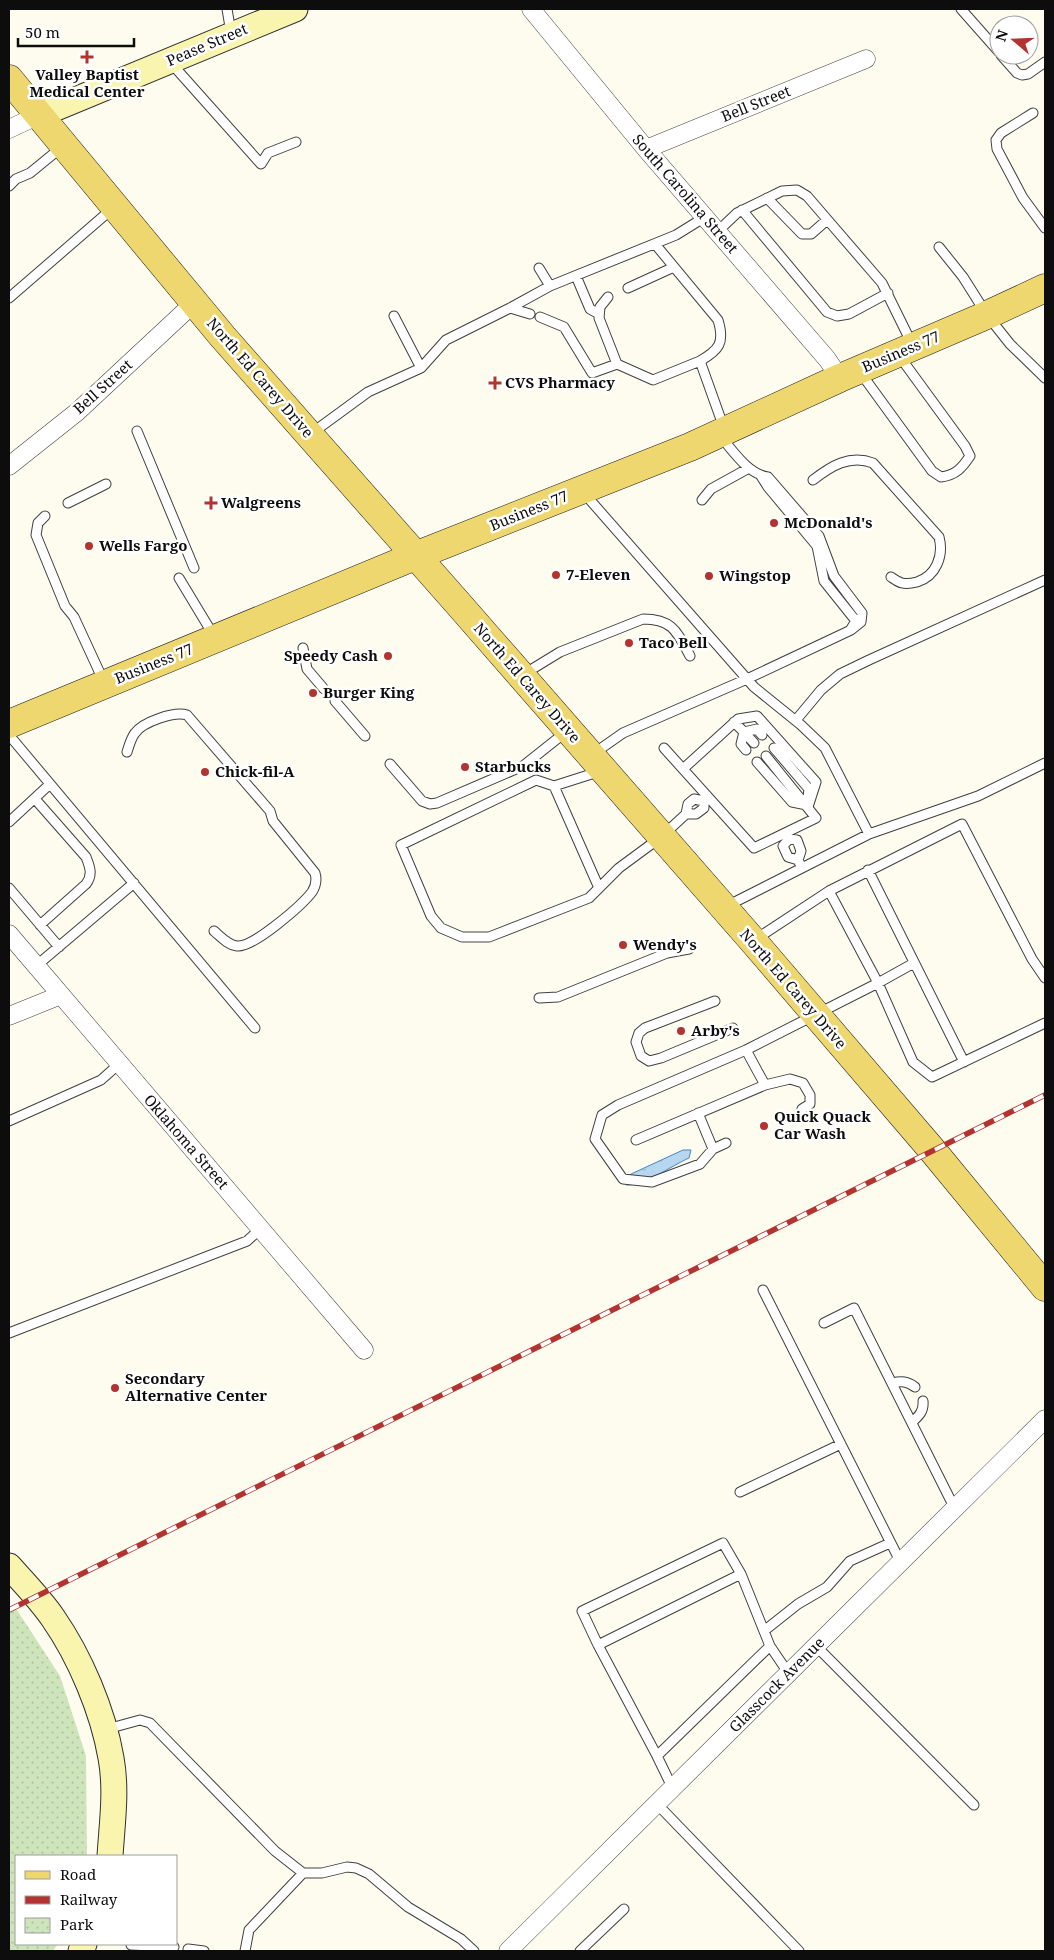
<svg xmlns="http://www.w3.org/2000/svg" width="1054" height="1960" viewBox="0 0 1054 1960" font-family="'Noto Serif',serif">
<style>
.park{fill:url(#park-dots)}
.water{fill:url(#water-ripples);stroke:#4487c2}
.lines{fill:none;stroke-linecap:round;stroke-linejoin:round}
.lane-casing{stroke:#404040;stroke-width:11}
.street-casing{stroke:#404040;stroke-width:19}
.secondary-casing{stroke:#2f2f2f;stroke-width:27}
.primary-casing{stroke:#1e1e1e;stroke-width:29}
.lane{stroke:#fff;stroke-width:9}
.street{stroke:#fff;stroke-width:18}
.secondary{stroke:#f9f5af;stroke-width:25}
.primary{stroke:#eed76f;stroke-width:28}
.rail-casing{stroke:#b23330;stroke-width:5.5}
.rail{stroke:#fff;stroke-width:4;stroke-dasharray:11;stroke-linecap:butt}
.poi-dot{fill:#b23330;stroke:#fff;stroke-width:2}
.labels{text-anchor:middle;stroke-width:5;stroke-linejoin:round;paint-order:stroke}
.street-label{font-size:15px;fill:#0d0d0d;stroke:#fff}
.poi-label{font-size:15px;font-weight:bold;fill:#0d0d0d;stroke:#fff;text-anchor:start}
</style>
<defs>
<pattern id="park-dots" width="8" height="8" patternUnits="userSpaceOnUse" patternTransform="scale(1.25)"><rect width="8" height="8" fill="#cee5bb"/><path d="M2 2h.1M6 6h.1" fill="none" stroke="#b0c3a0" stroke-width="1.8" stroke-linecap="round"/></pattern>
<pattern id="water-ripples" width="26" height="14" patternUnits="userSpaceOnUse" patternTransform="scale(1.25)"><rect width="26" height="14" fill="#b7d7f1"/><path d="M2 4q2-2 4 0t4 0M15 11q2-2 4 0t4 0" fill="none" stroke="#9cb7cd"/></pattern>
</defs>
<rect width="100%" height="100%" fill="#fefcee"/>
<path class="park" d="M15 1607 60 1676 86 1756 87 1856H16V1944H58L53 1951H9V1610Z"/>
<path class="water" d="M683 1150H691L689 1158C671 1166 644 1186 626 1185L627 1178 631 1174Z"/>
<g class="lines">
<g class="lane-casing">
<path id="lane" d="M227 9 231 33
M961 9 999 52
M1001 55 1017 73 1022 75 1028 74 1045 62
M171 63 261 164 268 153 296 142
M1033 113 1001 133 996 140 997 149 1023 198 1045 228
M9 186 16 179 30 173 63 146
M767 198 802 234H811L827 220
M742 210 827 312 837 316 849 314 888 293
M717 232 737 213 782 191 797 190 807 196 882 283 912 344
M655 244 718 320C725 343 719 350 700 361L724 428
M939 247 963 277 987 315 1010 344 1045 378
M539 268 550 286
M576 276 590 309 599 314
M628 288 674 267
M608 297 600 307 599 318 617 364 653 380 700 361
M9 298 113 208
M510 308 530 314
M540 317 564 327 592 373 617 364
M421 368 446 340 510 308 550 286 676 235 705 217
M860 372 932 471 941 477C956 475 962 468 970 456L965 446 900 357
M137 431 194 568
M312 433 368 392 421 368 394 316
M761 476 768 487 817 546 824 581 856 621 851 629
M813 480C831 466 850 454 873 463L939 537C944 556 936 576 917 582 913 583 906 584 902 583 898 582 894 579 891 577
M583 492 754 687 801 725 825 748 869 834
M702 500 711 489 749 468
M68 503 106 484
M45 516 38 523 36 535 65 606 74 617 104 682
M179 578 214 636
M303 648 307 669 324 689
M524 674 560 652 643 619C673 619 677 632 690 656
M335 701 365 736
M796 720 821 690 840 674 869 660 1045 580
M734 722 744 732 757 729 762 735
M744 732 741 744 746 750
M744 732 754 743
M9 735 255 1028
M664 748 754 848 816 818 766 756
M774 748 809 789 808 797
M127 752C129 746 131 738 135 733 143 722 174 711 187 715L270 811 273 821 315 873C317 880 316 886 312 892 302 905 253 948 237 946 228 945 221 937 214 931
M593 754 623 733 747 679 851 630 861 622 862 613 834 576 819 536 768 477C748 474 734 452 721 437
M757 762 792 802 807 805
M390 764 422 801 430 804 437 803 523 766 567 731
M683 769 738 719 757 716 816 782 808 807
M601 771 554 786 536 780 401 845 431 916 441 928 462 937H489L589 898 619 868 661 837 686 814 688 804 694 799 704 801
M554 786 599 888
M35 799 86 857C90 867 93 875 86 884L40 925
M686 814H696L704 808V801L708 798
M9 822 50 784
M789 839 797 840 801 851 798 860 802 868
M789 839 783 846 788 857 798 860
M868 870 964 1062
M9 888 59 947
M829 891 878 983 914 963
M725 907 869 834 978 796 1045 763
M756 939 829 891 962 824 1032 959 1045 978
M36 966 134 883
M539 998 558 997 667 953 689 949
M715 1001 645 1028 639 1033 636 1042 641 1056 649 1061 661 1058 733 1028
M746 1050 765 1085
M698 1113 713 1149
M9 1121 101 1080 119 1064
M636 1140 765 1085 790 1079 803 1083 810 1095V1104L802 1109
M726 1143 713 1149 700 1164 652 1182 623 1179 595 1139 602 1115 618 1105 746 1050 878 983 913 1062 932 1077 1045 1023
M763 1290 901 1563
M824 1323 854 1308 955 1509
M9 1333 247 1241 260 1229
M892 1383C902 1381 907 1381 915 1387
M912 1422C919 1416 924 1411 923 1401
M740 1492 841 1444
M764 1631 798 1604 827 1587 850 1561 890 1543
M598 1645 741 1574 770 1646
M816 1646 974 1805
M107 1729 140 1720 150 1723 275 1851 303 1873H322L347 1867 356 1868 369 1874 408 1907 461 1939 474 1951
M657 1756 598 1645 582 1611 723 1543 741 1574
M673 1789 657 1756 770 1646 789 1674
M657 1804 799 1951
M131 1945 174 1947
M188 1949 204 1951
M245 1951 249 1930 303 1873
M580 1951 624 1909"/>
</g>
<g class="street-casing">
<path id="street" d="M531 9 646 149 827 359 840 378
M9 129 39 115
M646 149 866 59
M9 466 77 412 194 303
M9 934 364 1350
M9 1016 61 995
M508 1951 1045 1419"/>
</g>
<g class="secondary-casing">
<path id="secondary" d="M39 115 295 9
M9 1566C24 1583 40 1599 53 1618 80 1657 103 1711 111 1758 117 1790 112 1824 110 1856
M81 1951 84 1944"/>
</g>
<g class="primary-casing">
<path id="primary" d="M9 79 223 337 462 608 753 941 933 1151 1045 1287
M9 724 415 556 690 447 840 378 987 315 1045 288"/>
</g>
<use href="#lane" class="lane"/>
<use href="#street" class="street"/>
<use href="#secondary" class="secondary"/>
<use href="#primary" class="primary"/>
<g class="rail-casing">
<path id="rail" d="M9 1610 1045 1095"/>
</g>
<use href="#rail" class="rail"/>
</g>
<g class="poi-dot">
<path d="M84.5 49.5h5v5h5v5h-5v5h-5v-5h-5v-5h5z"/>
<path d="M492.5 375.5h5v5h5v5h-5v5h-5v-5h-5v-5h5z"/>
<path d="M208.5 495.5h5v5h5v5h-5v5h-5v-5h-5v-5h5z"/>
<circle cx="774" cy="523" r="5"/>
<circle cx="89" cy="546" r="5"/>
<circle cx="556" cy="575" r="5"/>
<circle cx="709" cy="576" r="5"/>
<circle cx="629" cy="643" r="5"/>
<circle cx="388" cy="656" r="5"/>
<circle cx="313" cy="693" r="5"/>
<circle cx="465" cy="767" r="5"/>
<circle cx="205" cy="772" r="5"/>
<circle cx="623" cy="945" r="5"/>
<circle cx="681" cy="1031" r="5"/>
<circle cx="764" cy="1126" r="5"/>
<circle cx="115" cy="1388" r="5"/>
</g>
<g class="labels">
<g class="street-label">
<text transform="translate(207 45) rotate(-23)" y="5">Pease Street</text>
<text transform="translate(756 104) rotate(-22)" y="5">Bell Street</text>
<text transform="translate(685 194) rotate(49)" y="5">South Carolina Street</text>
<text transform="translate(901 352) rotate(-23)" y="5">Business 77</text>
<text transform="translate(260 378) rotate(49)" y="5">North Ed Carey Drive</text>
<text transform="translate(103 387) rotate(-42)" y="5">Bell Street</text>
<text transform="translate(529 511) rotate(-22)" y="5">Business 77</text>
<text transform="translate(154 664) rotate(-22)" y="5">Business 77</text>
<text transform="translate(527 683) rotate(49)" y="5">North Ed Carey Drive</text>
<text transform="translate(793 989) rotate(49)" y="5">North Ed Carey Drive</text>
<text transform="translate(186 1142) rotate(49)" y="5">Oklahoma Street</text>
<text transform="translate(777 1685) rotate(-45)" y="5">Glasscock Avenue</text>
</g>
<g class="poi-label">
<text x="87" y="80" text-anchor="middle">Valley Baptist<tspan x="87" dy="17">Medical Center</tspan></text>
<text x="505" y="388">CVS Pharmacy</text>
<text x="221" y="508">Walgreens</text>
<text x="784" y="528">McDonald's</text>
<text x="99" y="551">Wells Fargo</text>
<text x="566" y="580">7-Eleven</text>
<text x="719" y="581">Wingstop</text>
<text x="639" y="648">Taco Bell</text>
<text x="378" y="661" text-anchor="end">Speedy Cash</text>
<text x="323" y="698">Burger King</text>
<text x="475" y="772">Starbucks</text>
<text x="215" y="777">Chick-fil-A</text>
<text x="633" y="950">Wendy's</text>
<text x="691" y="1036">Arby's</text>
<text x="774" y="1122">Quick Quack<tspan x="774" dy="17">Car Wash</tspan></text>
<text x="125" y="1384">Secondary<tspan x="125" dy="17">Alternative Center</tspan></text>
</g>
</g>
<rect width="1054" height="1960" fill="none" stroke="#0d0d0d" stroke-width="20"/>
<rect x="15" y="1855" width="162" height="90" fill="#ffffff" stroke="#9e9e9e"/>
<rect x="25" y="1871" width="25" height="8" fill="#eed76f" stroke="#9e9e9e"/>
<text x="60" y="1880" font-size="15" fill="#0d0d0d">Road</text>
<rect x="25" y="1896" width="25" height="8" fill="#b23330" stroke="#9e9e9e"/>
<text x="60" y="1905" font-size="15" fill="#0d0d0d">Railway</text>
<rect x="25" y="1918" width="25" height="15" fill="url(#park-dots)" stroke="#9e9e9e"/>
<text x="60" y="1930" font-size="15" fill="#0d0d0d">Park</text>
<g transform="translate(1014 40) rotate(289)"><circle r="24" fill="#ffffff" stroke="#9e9e9e"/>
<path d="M0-4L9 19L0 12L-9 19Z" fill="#b23330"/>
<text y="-8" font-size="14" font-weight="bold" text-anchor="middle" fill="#0d0d0d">N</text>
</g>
<path d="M18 38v8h116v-8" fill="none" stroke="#0d0d0d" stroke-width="2.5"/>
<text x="25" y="38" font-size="15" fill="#0d0d0d" stroke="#ffffff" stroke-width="4" paint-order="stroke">50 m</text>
</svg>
